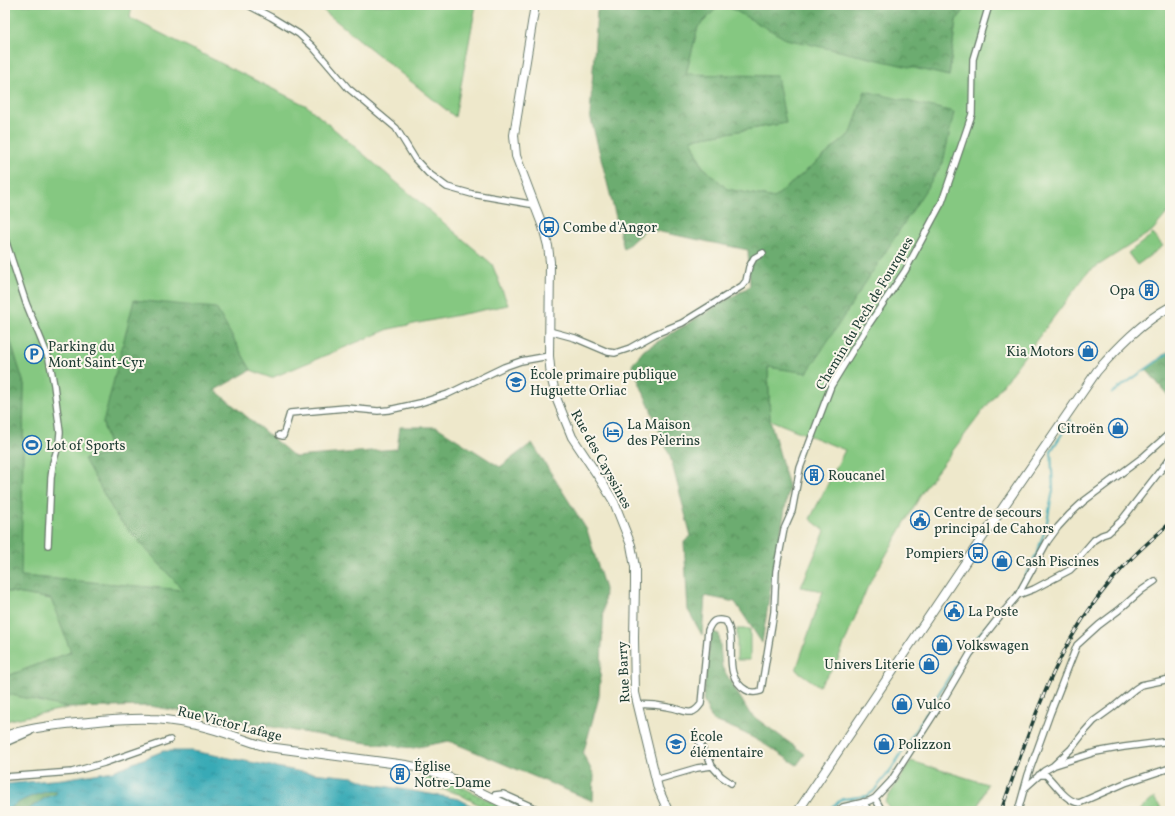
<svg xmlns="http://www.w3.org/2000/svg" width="1175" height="816" viewBox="0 0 1175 816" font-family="Vollkorn,serif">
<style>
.grass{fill:#85c881;stroke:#52825a}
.forest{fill:url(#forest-crowns);stroke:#467452}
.garden{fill:url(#garden-dots);stroke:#52825a}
.water{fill:url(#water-ripples);stroke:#2c7475}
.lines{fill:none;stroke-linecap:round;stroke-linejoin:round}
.stream{stroke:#39aab6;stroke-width:2}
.street-casing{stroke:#677969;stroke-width:8}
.secondary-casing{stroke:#677969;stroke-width:10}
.primary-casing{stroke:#677969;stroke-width:10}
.street{stroke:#fff;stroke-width:5.5}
.secondary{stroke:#fff;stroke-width:8}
.primary{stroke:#fff;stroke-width:8}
.rail-casing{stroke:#1f3d34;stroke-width:3.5}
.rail{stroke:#fbf7ec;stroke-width:2;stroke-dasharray:6;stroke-linecap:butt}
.labels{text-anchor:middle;stroke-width:4;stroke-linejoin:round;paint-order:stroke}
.poi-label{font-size:14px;fill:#1f3d34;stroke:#fbf7ec;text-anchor:start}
.street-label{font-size:14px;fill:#1f3d34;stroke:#fbf7ec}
</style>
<defs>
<pattern id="forest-crowns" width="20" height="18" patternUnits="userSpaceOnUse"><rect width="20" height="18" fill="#6cac6f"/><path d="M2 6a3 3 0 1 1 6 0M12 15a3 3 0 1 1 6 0" fill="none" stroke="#588d5c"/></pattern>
<pattern id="garden-dots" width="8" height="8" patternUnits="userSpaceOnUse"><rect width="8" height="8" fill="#85c881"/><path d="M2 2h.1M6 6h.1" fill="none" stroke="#6ca46a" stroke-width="1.8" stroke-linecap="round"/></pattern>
<pattern id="water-ripples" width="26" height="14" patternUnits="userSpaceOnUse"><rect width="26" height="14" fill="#39aab6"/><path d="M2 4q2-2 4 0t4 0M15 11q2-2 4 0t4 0" fill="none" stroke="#2f8c95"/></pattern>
</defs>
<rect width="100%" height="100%" fill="#fbf7ec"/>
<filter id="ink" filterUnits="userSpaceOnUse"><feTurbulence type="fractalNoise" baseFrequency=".025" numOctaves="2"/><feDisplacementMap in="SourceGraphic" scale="8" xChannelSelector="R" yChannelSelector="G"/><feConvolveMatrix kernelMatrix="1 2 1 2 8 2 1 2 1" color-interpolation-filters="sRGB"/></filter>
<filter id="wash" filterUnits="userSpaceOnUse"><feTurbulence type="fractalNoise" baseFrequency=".012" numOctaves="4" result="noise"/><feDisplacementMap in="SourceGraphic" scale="16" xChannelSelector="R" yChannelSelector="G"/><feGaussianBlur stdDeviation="0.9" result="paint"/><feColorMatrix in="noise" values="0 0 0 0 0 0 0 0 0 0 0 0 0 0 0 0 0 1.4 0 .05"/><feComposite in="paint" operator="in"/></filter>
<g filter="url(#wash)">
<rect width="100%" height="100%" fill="#eee8cb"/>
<path class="grass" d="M5 5H132L130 18 307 106 492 264 508 305 389 329 271 378 251 370 215 308 103 423 111 454 85 459 117 517 183 590 20 576 24 384 5 324Z
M320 5H476L455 117 319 7Z
M720 5H725L949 76 956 20 969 5H1170V53L1165 66 1170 89V210L1152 231 1088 272 926 486 867 588 836 664 819 686 796 670 823 591 801 587 825 531 810 519 845 450 770 420 768 367 807 372 865 91 851 133 774 198 727 189 702 166 691 139 786 123 686 74 698 27Z
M1153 234 1163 246 1137 265 1128 253Z
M5 591 51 599 71 652 5 677Z
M737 629H750V660H737Z
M5 689 8 694 68 708 5 721Z
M911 761 987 784 977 811H892L885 802Z
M1154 798 1163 811H1139Z"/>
<path class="forest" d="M606 5H720L698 27 686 74 777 76 786 123 691 139 702 166 727 189 774 198 851 133 865 91 954 112 943 163 807 373 768 367 770 420 789 487 770 592 762 643 735 602 705 596 702 635 688 610 684 542 691 536 670 456 632 365 644 350 750 286 748 250 646 229 624 249 590 115 597 11Z
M725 5H969L956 20 949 76 786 39Z
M134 300 216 308 251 370 215 390 295 457 397 449 400 427H437L500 467 532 443 587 530 605 589 599 697 583 754 594 775 593 801 449 741 413 748 360 742 150 706 68 708 8 694 5 689V677L71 652 51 599 5 591V324L24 384 21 576 183 590 117 517 84 459 111 454 103 423Z
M1168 352H1170V398L1146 369Z
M711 631 719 634 722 667 750 714 805 754 797 765C769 747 745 730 713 721L703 700Z
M56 790 57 791 56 794 45 798 26 811H7C20 799 38 793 56 790Z"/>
<path class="garden" d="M424 777 441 779 458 785 510 811H490L459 794 438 788 415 784V782L419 778Z"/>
<path class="water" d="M163 751H193L302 772 353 777 372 784 459 799 481 811H26L45 798 56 794 57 791 56 790C38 793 20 799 7 811H5V784L63 779 113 771Z"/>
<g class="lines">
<path class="stream" d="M1112 393 1170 352
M826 811 842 799 867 796 874 791 892 768 956 666 975 640 1023 580 1037 553 1046 527 1053 490 1051 451 1071 420"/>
</g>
</g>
<g filter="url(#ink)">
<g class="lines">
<g class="street-casing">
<path id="street" d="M248 5 271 17 299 34 313 47 348 88 396 128 415 159 428 173 447 187 472 194 530 204 534 203
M5 239 26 303 49 359 54 385 60 432 59 443 53 463 51 478 48 545
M549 331 575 338 608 352 615 353 630 348 655 334 682 323 742 286 746 281 749 267 754 258 763 253
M279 435 283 436 290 413 346 408 378 411 389 410 420 403 448 394 504 367 521 361 549 356
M1018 595 1034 589 1070 570 1074 566 1081 555 1094 540 1102 535 1108 533 1121 521 1170 458
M638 705C649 703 661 706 673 708 678 709 685 713 691 712 696 711 698 708 701 704L708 630C712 621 715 618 726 621 739 643 720 674 746 690 751 693 755 693 761 691L774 612 776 571 784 529 792 511 800 468 831 386 867 327 905 271 942 202 972 114 973 59 989 5
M697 737 705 754 710 761 712 766
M5 743 30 732
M1055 765 1096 752 1124 747 1170 741
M1039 775H1046C1056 784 1065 801 1079 803L1125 783 1170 768
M5 777 72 772 104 763 170 740
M656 780 697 768 712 766 721 776 731 783
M1025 788 1044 771 1053 766 1071 749 1085 731 1094 721 1112 708 1135 689 1141 685 1170 679
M492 798 495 795 503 794 541 811
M875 798 882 811
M863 802 869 811
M838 811 843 807 869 801 875 798 891 781 943 700 970 654 999 617 1018 595 1047 542 1058 527 1069 515 1084 501 1143 457 1170 433
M1018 811 1028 775 1050 714 1077 645 1099 625 1119 610 1142 590 1155 581"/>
</g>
<g class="secondary-casing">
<path id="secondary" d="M535 5 514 135 516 156 543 227 548 246 550 262 549 356 551 376 557 400 572 437 600 479 614 502 631 545 635 567V584L634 638 635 693 658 788 668 811"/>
</g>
<g class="primary-casing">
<path id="primary" d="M5 736C28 728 53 725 77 723 101 721 125 718 150 719 167 719 184 723 201 726 224 731 245 741 268 747L406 765 425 769 451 778 519 811
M798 811 967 560 1097 371C1118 347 1142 322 1170 307"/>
</g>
<use href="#street" class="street"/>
<use href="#secondary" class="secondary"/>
<use href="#primary" class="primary"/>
<g class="rail-casing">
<path id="rail" d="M1001 811C1022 753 1040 694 1070 640 1086 612 1106 585 1128 562 1141 548 1156 536 1170 523"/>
</g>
<use href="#rail" class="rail"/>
</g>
</g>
<defs>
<g id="bus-ring" transform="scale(1)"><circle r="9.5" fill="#fbf7ec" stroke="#1f6fb2" stroke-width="1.5"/><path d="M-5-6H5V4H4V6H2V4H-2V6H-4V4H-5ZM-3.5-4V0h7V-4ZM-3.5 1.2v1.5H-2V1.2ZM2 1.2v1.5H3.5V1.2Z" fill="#1f6fb2"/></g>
<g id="building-ring" transform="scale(1)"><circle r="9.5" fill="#fbf7ec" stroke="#1f6fb2" stroke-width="1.5"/><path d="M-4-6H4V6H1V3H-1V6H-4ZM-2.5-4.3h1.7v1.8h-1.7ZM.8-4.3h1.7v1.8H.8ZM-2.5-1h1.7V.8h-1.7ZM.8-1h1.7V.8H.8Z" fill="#1f6fb2"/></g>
<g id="shop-ring" transform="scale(1)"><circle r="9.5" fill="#fbf7ec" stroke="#1f6fb2" stroke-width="1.5"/><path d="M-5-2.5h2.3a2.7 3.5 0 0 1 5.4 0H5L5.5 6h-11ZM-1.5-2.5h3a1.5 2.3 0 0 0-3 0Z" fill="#1f6fb2"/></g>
<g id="parking-ring" transform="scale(1)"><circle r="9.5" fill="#fbf7ec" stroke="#1f6fb2" stroke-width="1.5"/><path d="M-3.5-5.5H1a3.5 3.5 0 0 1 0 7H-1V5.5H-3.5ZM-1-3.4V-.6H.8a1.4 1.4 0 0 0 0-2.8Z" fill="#1f6fb2"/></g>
<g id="school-ring" transform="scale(1)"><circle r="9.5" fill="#fbf7ec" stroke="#1f6fb2" stroke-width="1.5"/><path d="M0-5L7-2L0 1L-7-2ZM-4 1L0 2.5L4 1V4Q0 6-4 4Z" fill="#1f6fb2"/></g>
<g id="hotel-ring" transform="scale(1)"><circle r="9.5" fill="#fbf7ec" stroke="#1f6fb2" stroke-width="1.5"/><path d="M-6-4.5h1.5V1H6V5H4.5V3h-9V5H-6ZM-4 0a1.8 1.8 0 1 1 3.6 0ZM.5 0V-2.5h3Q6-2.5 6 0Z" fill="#1f6fb2"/></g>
<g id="stadium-ring" transform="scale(1)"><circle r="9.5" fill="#fbf7ec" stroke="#1f6fb2" stroke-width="1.5"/><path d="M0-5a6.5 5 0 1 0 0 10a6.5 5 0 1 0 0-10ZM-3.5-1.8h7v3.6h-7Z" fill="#1f6fb2"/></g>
<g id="civic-ring" transform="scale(1)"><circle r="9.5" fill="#fbf7ec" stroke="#1f6fb2" stroke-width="1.5"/><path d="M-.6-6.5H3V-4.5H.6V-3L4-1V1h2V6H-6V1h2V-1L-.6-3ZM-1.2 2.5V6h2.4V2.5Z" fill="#1f6fb2"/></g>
</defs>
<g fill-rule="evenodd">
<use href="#bus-ring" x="549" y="227"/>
<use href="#building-ring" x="1149" y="290"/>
<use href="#shop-ring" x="1088" y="351"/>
<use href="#parking-ring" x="34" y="354"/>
<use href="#school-ring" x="516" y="382"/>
<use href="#shop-ring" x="1118" y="428"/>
<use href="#hotel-ring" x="613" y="432"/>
<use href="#stadium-ring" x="32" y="445"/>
<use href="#building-ring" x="814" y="475"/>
<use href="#civic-ring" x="920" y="520"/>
<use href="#bus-ring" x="978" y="553"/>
<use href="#shop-ring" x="1002" y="561"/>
<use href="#civic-ring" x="954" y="611"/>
<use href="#shop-ring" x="942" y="645"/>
<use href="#shop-ring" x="929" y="664"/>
<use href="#shop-ring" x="902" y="704"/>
<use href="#school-ring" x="676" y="744"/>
<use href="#shop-ring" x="884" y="744"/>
<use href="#building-ring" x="400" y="774"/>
</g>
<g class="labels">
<g class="poi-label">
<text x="563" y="232">Combe d'Angor</text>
<text x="1135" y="295" text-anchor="end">Opa</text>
<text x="48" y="351">Parking du<tspan x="48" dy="16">Mont Saint-Cyr</tspan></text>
<text x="1074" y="356" text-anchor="end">Kia Motors</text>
<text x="530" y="379">École primaire publique<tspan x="530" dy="16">Huguette Orliac</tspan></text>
<text x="627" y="429">La Maison<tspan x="627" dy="16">des Pèlerins</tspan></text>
<text x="1104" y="433" text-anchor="end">Citroën</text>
<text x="46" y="450">Lot of Sports</text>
<text x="828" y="480">Roucanel</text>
<text x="934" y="517">Centre de secours<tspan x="934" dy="16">principal de Cahors</tspan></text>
<text x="964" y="558" text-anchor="end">Pompiers</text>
<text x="1016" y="566">Cash Piscines</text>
<text x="968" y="616">La Poste</text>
<text x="956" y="650">Volkswagen</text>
<text x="915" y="669" text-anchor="end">Univers Literie</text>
<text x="916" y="709">Vulco</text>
<text x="690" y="741">École<tspan x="690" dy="16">élémentaire</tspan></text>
<text x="898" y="749">Polizzon</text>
<text x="414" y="771">Église<tspan x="414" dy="16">Notre-Dame</tspan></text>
</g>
<g class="street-label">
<text transform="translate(864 313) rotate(-59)" y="5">Chemin du Pech de Fourques</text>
<text transform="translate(602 459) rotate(61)" y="5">Rue des Cayssines</text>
<text transform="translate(623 672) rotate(-93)" y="5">Rue Barry</text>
<text transform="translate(230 723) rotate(14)" y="5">Rue Victor Lafage</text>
</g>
</g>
<rect width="1175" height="816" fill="none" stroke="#fbf7ec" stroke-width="20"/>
</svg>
